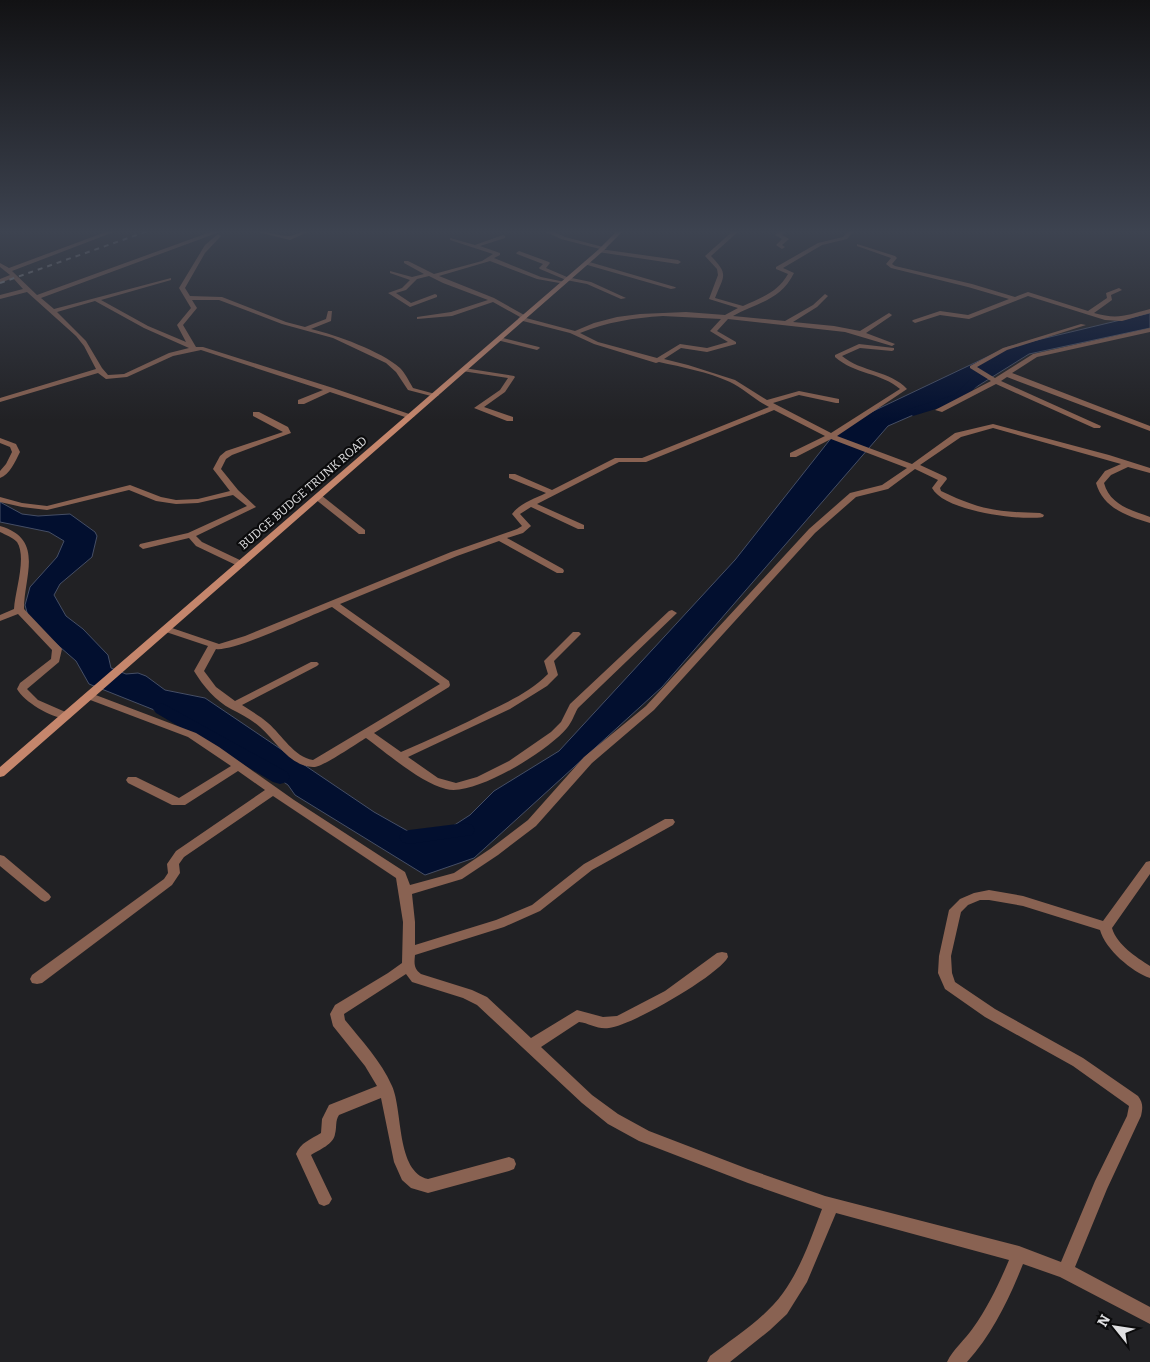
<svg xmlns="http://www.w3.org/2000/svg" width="1150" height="1362" viewBox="0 0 1150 1362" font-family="Bitter,serif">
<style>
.water{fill:#020f2f;stroke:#454e65}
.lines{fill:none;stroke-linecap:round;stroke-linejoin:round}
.river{fill:#020f2f;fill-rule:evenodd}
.minor{fill:#896252;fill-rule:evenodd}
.secondary{fill:#c5866c;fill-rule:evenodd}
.rail{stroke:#929294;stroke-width:2;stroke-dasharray:5 5;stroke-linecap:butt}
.labels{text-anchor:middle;stroke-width:4.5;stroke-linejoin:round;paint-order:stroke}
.street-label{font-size:12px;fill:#e0e0e2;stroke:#0b0b0c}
</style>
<rect width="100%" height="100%" fill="#212124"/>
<path class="water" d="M1150 313V328L1029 354 973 389 888 426 662 687 474 858 425 875 295 795 288 785 212 733 89 684 76 661 29 620 25 605 30 587 57 557 64 541 49 532 0 522V502L22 514 38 516 70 514 95 532 97 536 92 557 60 584 54 595 66 616 83 629 108 655 111 668 126 674 138 673 146 676 165 690 205 698 374 812 413 834 439 835 470 815 494 791 559 751 735 560 832 437 865 415 1008 347Z"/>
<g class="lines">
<path class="river" d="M979 374 985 378 962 401 913 416 907 412 909 409 954 395 975 375Z
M162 703 287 772 290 777 287 782 280 784 273 782 156 713 153 709 156 705Z
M465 823 472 825 475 830 472 835 409 844 402 842 399 837 402 832 409 830Z"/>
<path class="minor" d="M111 230H119L12 271 37 295 216 230H225L41 298 54 309 171 278V280L101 300 148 326 186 342 177 325 191 308 179 288 205 245 218 234 221 236 205 253 185 288 190 296 222 297 286 322 305 327 326 319 328 311H332L331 321 311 329C336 335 381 351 400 368 405 373 409 381 413 388L439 395 435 397 408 390 396 372 386 363 333 338 282 324 219 300H192L197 308 183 325 196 347H203L333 388 415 416 408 418 330 392 304 404H298V400L323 390 201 350 173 356 127 377 106 379 98 373 0 402V398L96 369 84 346 76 336 27 292 0 299V295L23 289 13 278 0 283V279L10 275 0 267V263L9 268ZM95 301 144 328 189 348 169 353 124 374 108 375 102 368 86 341 57 312Z
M250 230C263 230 275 235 288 236 295 236 303 230 312 230L290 240Z
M542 230H550L565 237 607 248 604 250 561 239Z
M734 230H740L711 256C729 275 724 275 715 298L743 306C761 298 778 292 788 274L776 269V267L818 243 843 237 848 231 860 230 852 233 847 239 822 245 783 268 794 273C781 300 757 303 733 316L785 321 813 305 825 294 828 296 817 307 793 322 834 326 860 331 889 313 892 315 891 316 866 333 895 344 892 346 845 332 728 319 717 331 736 342V344L707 352 681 348 664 359 688 365 735 380 767 400 799 391 839 399V403H836L799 395 773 403 831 433 900 389C882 373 854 374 835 357V355L859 344 894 348V350L892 351 860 348 842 356C861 372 891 371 907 389L837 436 912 464 955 433 993 424 1109 455 1150 468V473L1128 467 1111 475 1104 483C1110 505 1131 510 1150 517V523C1127 516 1103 508 1096 483L1105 471 1121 464 993 428 961 437 920 465 946 477 947 479 940 488 941 491C980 510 998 512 1040 513L1044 515 1043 517C1019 521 944 511 932 488L938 480 915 469 888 489 856 497 815 533 654 710 592 763 536 826 498 855 462 879 412 894 415 922V945L496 920 532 905 584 864 665 819H673L675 822 673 825 592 870 540 911 504 927 415 955C414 964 414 969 421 974L472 990 487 997 531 1038 577 1010 603 1017 617 1016 665 991 717 953 722 952 727 953 728 957C719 975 631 1026 609 1028 598 1030 589 1023 579 1022L541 1047 592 1095 618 1114 649 1131 748 1169 825 1196 1019 1246 1061 1262 1095 1181 1127 1116 1129 1106 1073 1066 985 1017 945 989 938 973 939 956 949 910 960 899 974 893 989 890 1023 896 1103 921 1146 862 1150 861V874L1112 928C1117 945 1136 957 1150 966V978C1132 972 1105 949 1100 930L1023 906 989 900H980L968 905 961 912 951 956 952 973 955 982 995 1009 1083 1058 1138 1096C1143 1103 1143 1107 1141 1116L1107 1189 1075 1267 1150 1307V1324L1060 1277 1023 1264C1009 1299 993 1333 967 1362H947C953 1349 965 1340 973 1328 988 1307 999 1284 1009 1260L836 1213 807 1282 787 1314 770 1330 730 1362H707L710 1356C735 1337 764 1319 783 1293 801 1268 811 1238 822 1209L748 1183 639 1141 608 1124 582 1103 477 1005 463 998 412 982 406 974 344 1014 345 1020C362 1041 381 1061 392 1086 403 1110 396 1172 428 1179L509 1157 514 1159 516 1164 514 1169 509 1171 428 1193 411 1188 402 1180 394 1162 381 1098 339 1115C335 1121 337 1127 335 1134 334 1144 319 1150 311 1155L332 1199 329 1204 324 1206 319 1204 296 1154C300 1143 311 1139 321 1133L322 1119 329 1105 377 1086 365 1066 333 1026 330 1014 335 1005 388 973 402 963 403 922 396 878 273 796 184 857 179 864 180 873 172 885 42 983 37 984 32 983 30 979 32 975 164 879 168 873 167 864 176 851 265 790 238 771 185 805H172L128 783 126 780 128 777H136L179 798 231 766 188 737 85 698 84 696 85 694H93L196 733 219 747 294 800 405 872 410 885 454 873 490 849 528 820 584 757 646 706 809 529 850 493 882 485 907 468 831 439 796 457H790V453L825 436 774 410 646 462H619L537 504 584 525V529H578L531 507 520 514 531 526 523 533 507 538 563 569 564 571 563 573H557L499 541 457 556 340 604 449 681 450 685 449 687 374 733 401 752C431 739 460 726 489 711 510 701 531 691 548 674L544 661 573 632H579L581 634 554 661 558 675 547 686 510 709 408 757 438 778 456 783 477 777 509 761 551 732 561 722 570 704 669 611 672 610 677 613 578 708C574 715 572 722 567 728 549 750 475 797 446 789 421 783 388 754 366 738 357 743 322 768 313 767 289 766 276 741 260 727 251 719 241 714 231 709 216 701 203 686 194 671L208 646 163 631 161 629 163 627 166 626 219 644 245 636 451 552 517 529 522 526 512 514C520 503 534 499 546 493L509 478V474H515L552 490 615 458H642L769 407C755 400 743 388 730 382 708 372 682 367 659 362L656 363 594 344 570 333 519 320 518 319 520 317 493 302 452 316 417 319V317L451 312 488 300 443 283 429 276 417 279 406 290 396 293 411 303 435 294 437 295V297L410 307 388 293 402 288 410 280 390 273V271L412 277 424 274 404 263V261H408L434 274 482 261 493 254 450 240V238L475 245 503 235 505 236V238L480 246 500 253V255L494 258 541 277 565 282V284L537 279 490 261 439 276 494 298 526 316V318L575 331 594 323 617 317 640 314 686 312 725 315 738 308 709 299 718 275 717 269 705 256ZM663 316 721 319 710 331 728 342 707 348 680 344 657 358 598 342 580 333C607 322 633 318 663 316ZM332 607 440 684 313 760C294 757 282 735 268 723 260 716 251 711 242 705L317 666 319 664 317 662H311L235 701 216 687 204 671 216 649C234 652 311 615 332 607Z
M781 230H787L782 235 789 239 782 245 785 247 782 249 776 245 782 239 775 235Z
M857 244 895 256 897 258 892 264 895 266 972 284 1015 297 1028 292 1088 311 1107 298 1106 293 1119 288 1122 290 1111 295 1112 300 1094 313C1118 320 1127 315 1150 309V313L1122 321 1105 320 1028 296 969 319 940 315 915 323 912 321 913 320 940 311 968 315 1009 299 968 287 891 268 886 264 891 258 857 246Z
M600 249 678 260 681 262 678 264 598 252 597 251Z
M519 251 549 262 550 263 546 268 567 277 591 282 626 298 621 299 587 284 566 280 540 269 539 268 543 264 517 254 516 253Z
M586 261 675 287 676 288 671 289 584 264V262Z
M1081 324 1086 325 1007 350 977 367 995 378 1033 354 1150 328V332L1037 357 1012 373 1150 426V431L1007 377 1001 381 1101 426 1100 428H1094L996 384 942 412 935 410 991 381 970 368V366L1003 348Z
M499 337 539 347 540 348 537 350 497 340 496 339Z
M464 368 514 376 515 377 505 392 484 407 513 417V421H507L474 408 500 390 508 378 462 371 461 370Z
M253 412H259L288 427 291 433 232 455 226 459 221 469 238 490 256 507 196 536 202 542 244 562 245 564 244 566H238L196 546 189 538 143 549 139 546 140 544 188 533 247 506 233 495 198 503 176 504 156 501 129 490 47 510 22 507 0 502V497L22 503 47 506 130 485 161 497 176 500 198 499 230 491 213 469 220 456 226 451 283 432 253 416Z
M0 438 16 444 20 452C15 462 10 474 0 478V471L6 464 12 452 10 447 0 443Z
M315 495H321L365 530V534H359L315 499Z
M0 526C45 539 24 576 24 609L62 649 59 662 27 689 38 700 70 714 71 716 70 718C55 721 24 702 17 689L20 683 51 659 52 650 18 614 0 621V615L14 609C15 591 27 557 17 542 12 537 6 535 0 532Z
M0 855 4 856 49 894 51 897 49 900 45 902 41 900 0 866Z"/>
<path class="secondary" d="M618 230H624L602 252 4 776 0 777V767L598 250Z"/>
<path class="rail" d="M0 283 151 230"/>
</g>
<linearGradient id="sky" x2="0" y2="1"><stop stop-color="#121214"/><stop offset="0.55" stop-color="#3d4350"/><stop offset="1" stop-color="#3d4350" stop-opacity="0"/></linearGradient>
<rect width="1150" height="421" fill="url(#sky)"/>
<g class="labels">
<g class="street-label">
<text transform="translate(303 493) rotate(-41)" y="4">BUDGE BUDGE TRUNK ROAD</text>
</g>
</g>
<g transform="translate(1115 1327) rotate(300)" stroke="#0b0b0c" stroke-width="4" paint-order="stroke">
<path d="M0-4L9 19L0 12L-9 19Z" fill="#e0e0e2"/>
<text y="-8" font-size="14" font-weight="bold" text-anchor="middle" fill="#e0e0e2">N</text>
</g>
</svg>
